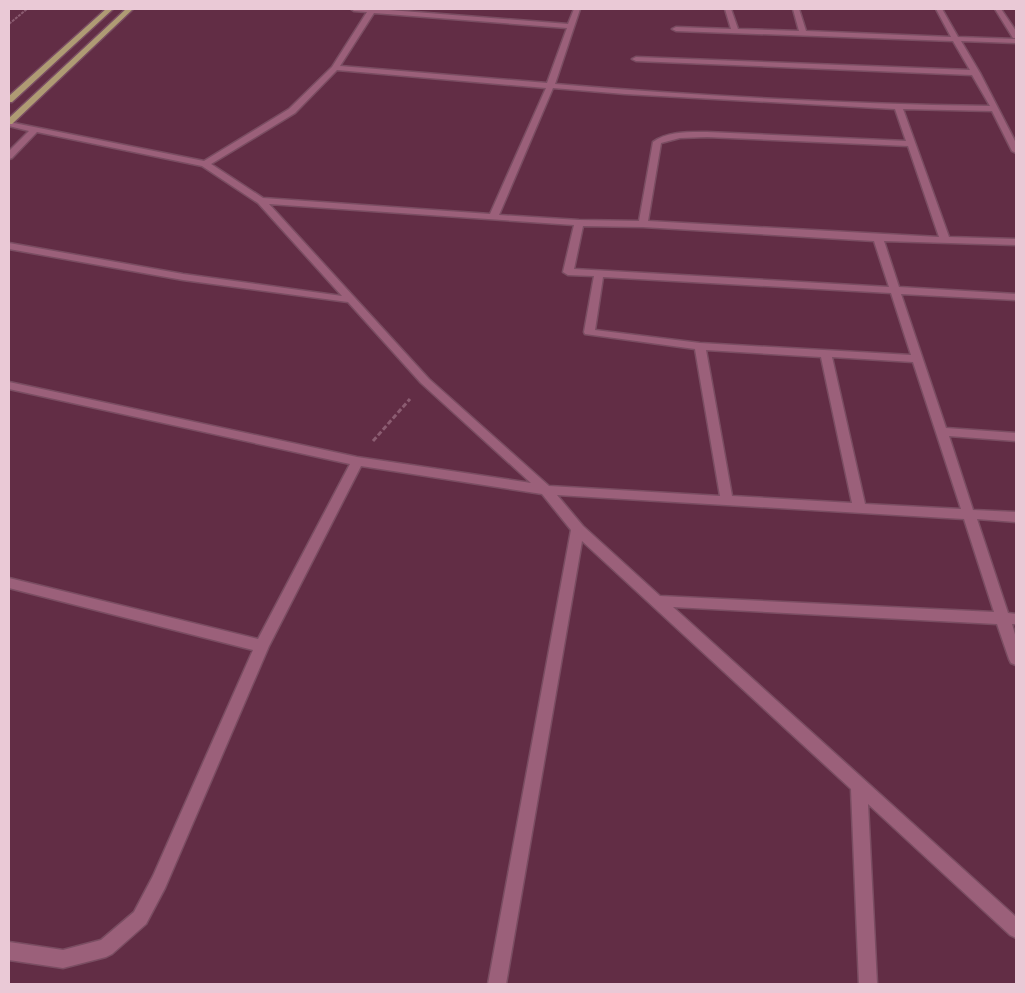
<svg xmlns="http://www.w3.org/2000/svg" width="1025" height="993" viewBox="0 0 1025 993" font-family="'DM Sans',sans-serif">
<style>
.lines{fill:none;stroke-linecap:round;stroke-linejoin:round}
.minor-casing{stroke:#7a4d62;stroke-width:3}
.major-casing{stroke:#7a4d62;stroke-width:3}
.path-far1{stroke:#8b5c71;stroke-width:2;stroke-dasharray:3 1;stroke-linecap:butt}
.path{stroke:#8b5c71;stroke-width:3;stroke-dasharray:5 2.5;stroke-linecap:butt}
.minor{fill:#9b607a;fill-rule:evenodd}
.major{fill:#af9b74;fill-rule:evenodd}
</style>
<rect width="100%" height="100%" fill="#622d45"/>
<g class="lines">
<g class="minor-casing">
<path id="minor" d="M351 9H377L568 24 574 9H580L555 84C699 96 845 104 990 106L972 75 636 61 632 59 636 57 970 70 953 41 676 31 672 29 676 27 731 29 725 9H731L738 29 799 31 793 9H799L806 31 951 37 936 9H942L958 37 1016 39V43L961 41 980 73 1016 143V153L1012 151 992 111 903 109 949 237 1016 239V245L884 241 899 287 1016 294V300L901 294 946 428 1016 433V441L949 436 973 510 1016 512V522L977 519 1008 613 1016 614V624H1012L1016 638V665L1011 663 1009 659 997 624 673 607 1016 917V938L1010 935 868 804 877 984H859L851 789 582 541 506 984H488L571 530 542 494 361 466 269 646 165 888 146 924 112 954 106 957 63 968 9 960V942L63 950 101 940 134 912 153 876 253 650 9 588V578L258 639 350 464 9 389V382L357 457 531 483 421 383 348 302 183 280 9 249V243L183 274 342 296 258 203 202 166 37 132 12 158 9 159V151L29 131 9 126V122L204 161 289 109 332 67 367 12 354 11ZM374 13 567 28 547 83 340 66ZM337 70 546 88 490 214 263 198 211 164 295 113ZM553 88 625 94 895 109 906 141 707 132C690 132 667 131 653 142L639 221 579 220 499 215ZM707 137 908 146 939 237 648 221 661 143 680 138ZM269 204 574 225 563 272 568 275 594 276 584 332 585 334 695 349 720 496 549 486 429 379ZM583 226 643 227 874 241 889 287 574 269ZM603 277 891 293 911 355 700 343 595 330ZM706 350 821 357 852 503 732 496ZM832 357 913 362 961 509 865 504ZM557 495 964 519 994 612 660 596 583 526Z
M995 9H1001L1016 31V38H1013Z"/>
</g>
<g class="major-casing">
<path id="major" d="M106 9H113L12 102H9V96Z
M126 9H133L12 124H9V118Z"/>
</g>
<path class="path-far1" d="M9 24 27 9"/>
<path class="path" d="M373 441 410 399"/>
<use href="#minor" class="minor"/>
<use href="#major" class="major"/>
</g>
<rect width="1025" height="993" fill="none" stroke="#eac9d6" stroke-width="20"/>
</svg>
